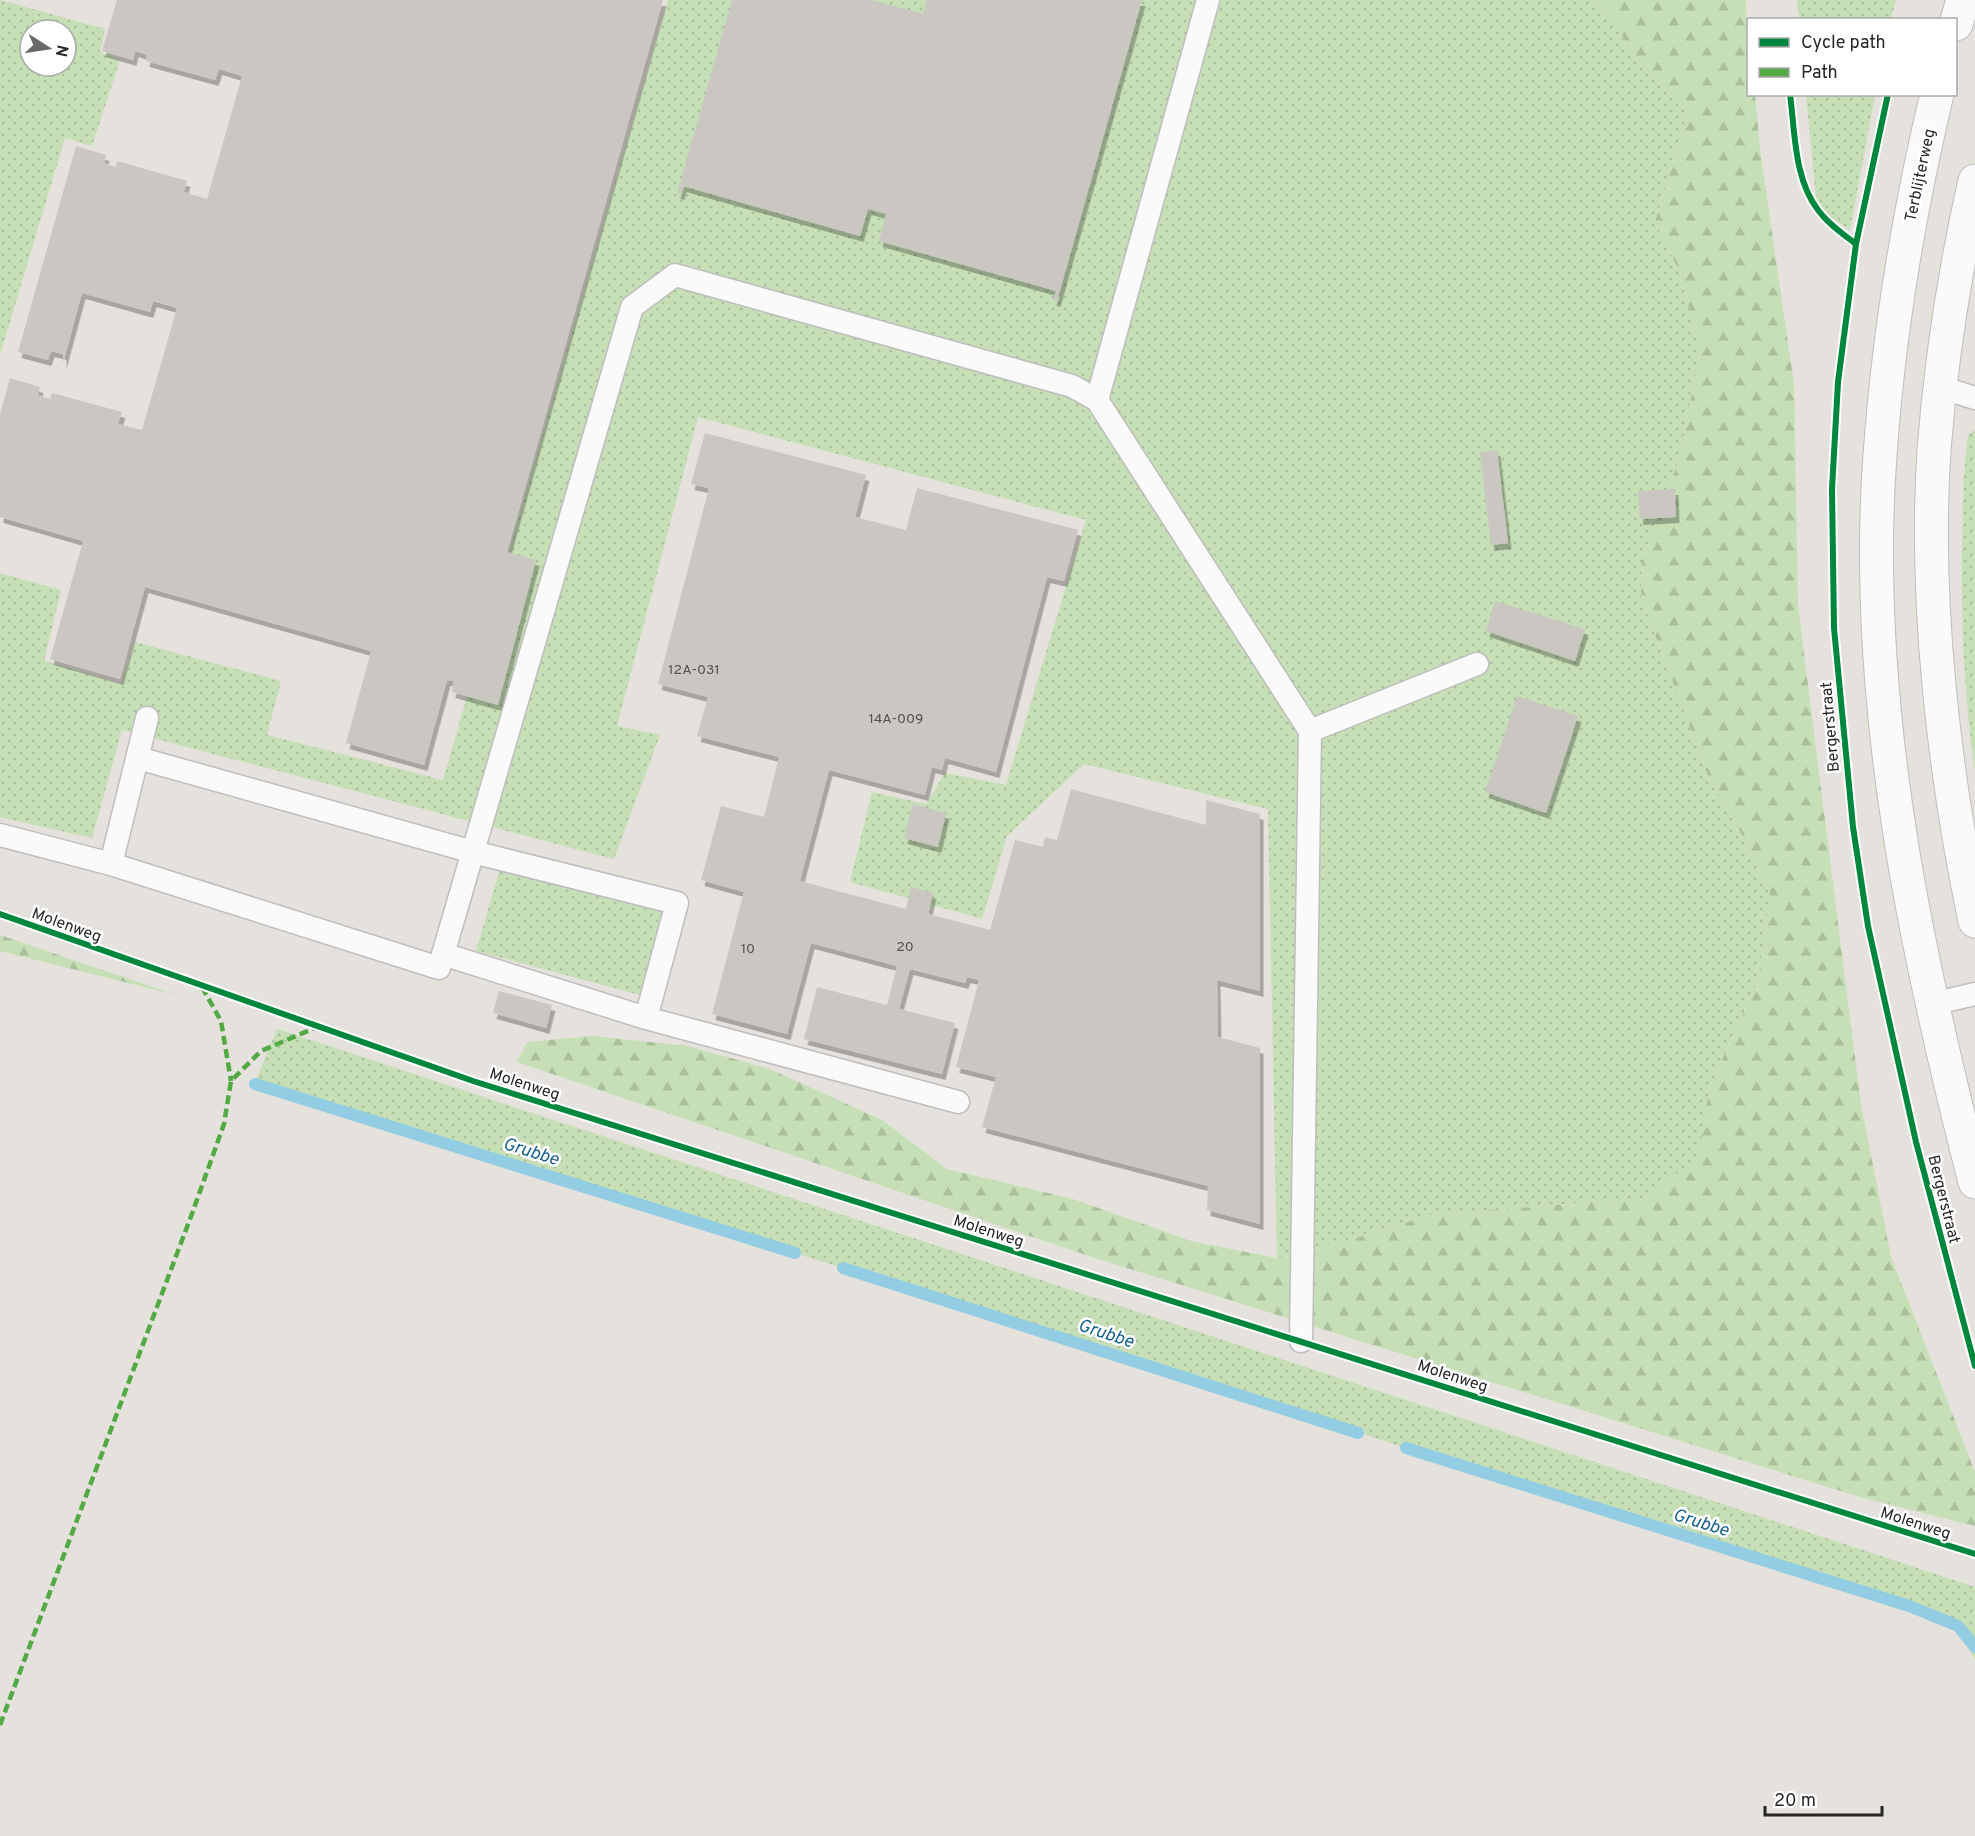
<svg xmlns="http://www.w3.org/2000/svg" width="1975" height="1836" viewBox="0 0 1975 1836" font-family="Overpass,sans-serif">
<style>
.grass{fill:url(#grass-dots);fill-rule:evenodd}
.forest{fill:url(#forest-firs)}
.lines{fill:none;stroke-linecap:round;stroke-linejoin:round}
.stream{stroke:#92cde4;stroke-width:12}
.building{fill:#cac7c3;filter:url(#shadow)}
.service-casing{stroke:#bfbdbd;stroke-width:25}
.secondary-casing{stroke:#bfbdbd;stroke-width:35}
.service{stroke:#fbfafa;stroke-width:22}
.secondary{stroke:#fbfafa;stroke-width:33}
.quiet{stroke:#53aa44;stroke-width:4.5;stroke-dasharray:9 4.5;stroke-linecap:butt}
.cycleway-casing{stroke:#fff;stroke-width:10}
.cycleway{stroke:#00873e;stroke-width:6}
.labels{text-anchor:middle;stroke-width:5;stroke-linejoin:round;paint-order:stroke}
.number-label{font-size:14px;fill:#525150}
.street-label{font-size:16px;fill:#272727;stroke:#fff}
.water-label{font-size:18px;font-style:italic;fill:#14608e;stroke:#fff}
</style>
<defs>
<pattern id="grass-dots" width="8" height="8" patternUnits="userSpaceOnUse" patternTransform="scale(1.5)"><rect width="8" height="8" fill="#c6dfb6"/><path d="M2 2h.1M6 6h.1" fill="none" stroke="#aabf9c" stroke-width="1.8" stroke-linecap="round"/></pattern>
<pattern id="forest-firs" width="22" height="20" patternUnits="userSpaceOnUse" patternTransform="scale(1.5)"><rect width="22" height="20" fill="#c6dfb6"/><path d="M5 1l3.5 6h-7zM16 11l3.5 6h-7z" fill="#aabf9c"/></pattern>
<filter id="shadow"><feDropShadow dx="3.5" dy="6" stdDeviation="0" flood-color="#0004"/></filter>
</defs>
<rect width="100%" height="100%" fill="#e5e1dc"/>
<path class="grass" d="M0 0 105 29 100 52 120 60 92 146 65 138 0 355ZM30 30H66V66H30Z
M668 0H1592L1607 12 1641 66 1688 114 1655 222 1680 272 1700 352 1679 460 1642 559 1641 597 1708 776 1740 831 1770 894 1758 981 1710 1086 1699 1157 1645 1198 1430 1215 1359 1237 1277 1258 1268 809 1084 764 1007 836 982 919 850 882 872 792 926 804 945 773 1006 785 1086 520 698 417 617 726 660 735 614 859 122 730 92 838 0 817V573L61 590 44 661 121 684 135 642 281 681 267 735 443 780Z
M1797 0H1896L1891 19 1799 20Z
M1806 95H1875L1850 230 1826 214 1816 197Z
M1975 430V772C1964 696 1961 621 1962 544 1963 507 1963 471 1968 435Z
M501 865 663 912 640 995 476 951Z
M277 1029 1975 1587V1659L1948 1618 1651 1529 1230 1390 255 1083Z"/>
<path class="forest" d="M1592 0H1746L1748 94 1755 95 1761 157 1794 384 1798 606 1861 1105 1891 1257 1975 1472V1526L1860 1497 1092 1257 517 1062 527 1042 593 1036 687 1046 770 1069 882 1120 947 1169 1073 1199 1191 1241 1276 1258 1359 1237 1430 1215 1645 1198 1698 1157 1710 1086 1758 981 1770 894 1740 831 1708 776 1641 597 1642 559 1679 460 1700 352 1680 272 1655 222 1688 114 1641 66 1607 12Z
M0 935 176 995 0 951Z"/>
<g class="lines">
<path class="stream" d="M255 1084 795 1253
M843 1268 1358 1433
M1406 1448 1909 1606 1958 1626 1975 1647"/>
</g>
<path class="building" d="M117 0H663L507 552 536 560 498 705 452 692 454 681 447 680 424 765 346 743 371 651 145 587 120 679 50 659 83 541 0 517V415L10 378 40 387 38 395 50 399 52 393 122 412 118 424 142 430 177 308 153 301 150 312 82 293 63 363V354L51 351 48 360 18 352 76 146 106 155 104 163 116 167 117 161 187 181 184 192 207 199 242 76 219 69 215 80 146 61 147 55 135 51 133 60 102 51Z
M732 0H872L923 14 927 0H1142L1057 301 1053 300 1056 291 879 241 886 214 868 209 860 236 683 186 681 194 677 193Z
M705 433 866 475 855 517 906 530 917 488 1078 530 1064 581 1047 577 996 772 945 758 942 770 932 767 925 795 829 770 800 881 906 909 911 887 933 893 928 914 990 930 1015 840 1043 847 1045 837 1057 840 1071 789 1206 825V800L1260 814V991L1217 980 1218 1037 1260 1048V1224L1207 1210 1208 1186 982 1127 996 1077 956 1067 979 980 967 977 965 983 910 969 899 1009 955 1023 942 1074 804 1039 817 987 887 1005 897 966 811 943 787 1034 712 1014 744 892 701 880 721 806 764 817 779 757 697 736 708 697 658 684 709 488 691 484Z
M1497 450 1508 543 1491 545 1480 452Z
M1675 489 1676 517 1640 519 1638 491Z
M1495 601 1585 629 1575 661 1486 631Z
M1517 696 1578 716 1546 813 1485 792Z
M913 804 946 813 938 847 904 838Z
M499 991 552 1005 546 1028 493 1013Z"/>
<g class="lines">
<g class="service-casing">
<path id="service" d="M1940 387 1975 398
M1097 400 1208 0
M1310 731 1477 664
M138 758 473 852 677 903 646 1018 443 954
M0 835 111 864 147 718
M111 864 439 968 632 307 675 275 1072 386 1097 400 1310 731 1301 1341
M1932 1004 1975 994
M646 1018 958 1102"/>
</g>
<g class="secondary-casing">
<path id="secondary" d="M1956 24 1963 0
M1937 94C1906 224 1885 355 1878 488 1867 723 1917 956 1975 1182
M1975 181C1955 269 1941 360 1934 450 1924 601 1944 773 1975 921"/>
</g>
<use href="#service" class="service"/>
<use href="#secondary" class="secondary"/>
<path class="quiet" d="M202 987 221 1021 231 1081
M0 1725 193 1211 224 1124 231 1081 261 1051 317 1027"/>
<g class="cycleway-casing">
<path id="cycleway" d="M1790 94C1795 132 1794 179 1818 210 1828 224 1843 234 1856 244
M1888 94 1856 244 1838 382 1832 489 1834 628 1853 827 1868 926 1916 1142 1975 1366
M0 914 473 1081 1975 1554"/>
</g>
<use href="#cycleway" class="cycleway"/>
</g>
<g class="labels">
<g class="number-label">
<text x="694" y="674">12A-031</text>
<text x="896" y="723">14A-009</text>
<text x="905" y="951">20</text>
<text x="748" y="953">10</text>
</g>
<g class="street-label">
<text transform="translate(1919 175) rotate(-78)" y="6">Terblijterweg</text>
<text transform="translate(1829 727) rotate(-95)" y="6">Bergerstraat</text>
<text transform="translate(67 924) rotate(20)" y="6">Molenweg</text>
<text transform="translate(525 1083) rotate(18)" y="6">Molenweg</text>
<text transform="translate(1945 1199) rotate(76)" y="6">Bergerstraat</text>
<text transform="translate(989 1230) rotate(18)" y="6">Molenweg</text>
<text transform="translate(1453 1375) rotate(18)" y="6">Molenweg</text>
<text transform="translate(1916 1522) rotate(18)" y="6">Molenweg</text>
</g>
<g class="water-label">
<text transform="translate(531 1151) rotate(17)" y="6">Grubbe</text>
<text transform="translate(1106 1333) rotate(18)" y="6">Grubbe</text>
<text transform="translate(1701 1522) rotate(17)" y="6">Grubbe</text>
</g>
</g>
<rect x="1747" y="18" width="210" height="78" fill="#ffffff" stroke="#a9a9a9" stroke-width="1.5"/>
<rect x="1759" y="38" width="30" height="9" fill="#00873e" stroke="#a9a9a9" stroke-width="1.5"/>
<text x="1801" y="48" font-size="18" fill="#272727">Cycle path</text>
<rect x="1759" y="68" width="30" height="9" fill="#53aa44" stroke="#a9a9a9" stroke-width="1.5"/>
<text x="1801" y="78" font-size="18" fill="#272727">Path</text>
<g transform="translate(48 48) rotate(102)"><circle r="28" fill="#ffffff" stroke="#a9a9a9" stroke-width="1.5"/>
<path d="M0-4.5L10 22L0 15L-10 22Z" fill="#6a6866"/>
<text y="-9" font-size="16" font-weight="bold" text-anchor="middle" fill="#272727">N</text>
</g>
<path d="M1765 1806v9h117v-9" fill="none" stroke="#272727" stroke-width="3"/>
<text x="1774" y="1806" font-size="18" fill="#272727" stroke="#ffffff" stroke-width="4.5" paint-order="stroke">20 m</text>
</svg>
